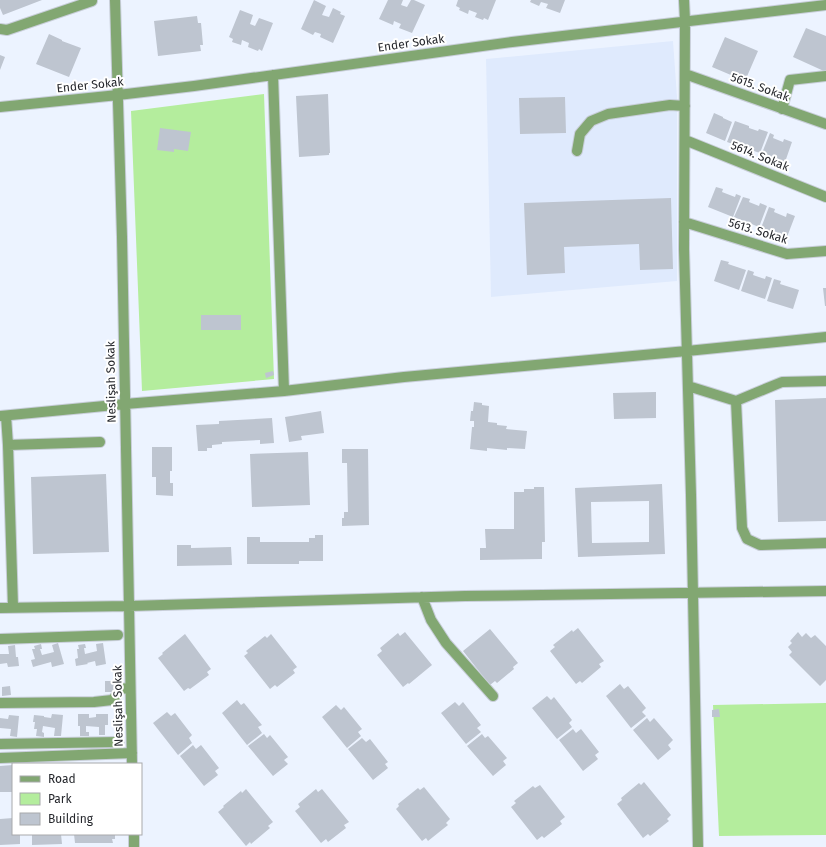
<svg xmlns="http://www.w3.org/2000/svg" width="826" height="847" viewBox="0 0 826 847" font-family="'Fira Sans',sans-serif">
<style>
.built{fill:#dfeafd}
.green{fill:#b4ed9d}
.building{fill:#bec5d0;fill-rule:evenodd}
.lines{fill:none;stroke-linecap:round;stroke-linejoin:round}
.minor-casing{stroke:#c8ced9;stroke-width:12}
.minor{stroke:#82a772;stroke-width:10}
.labels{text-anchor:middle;stroke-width:4;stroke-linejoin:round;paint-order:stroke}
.street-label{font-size:12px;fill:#25272c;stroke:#fff}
</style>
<rect width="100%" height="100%" fill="#ecf3ff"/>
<path class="built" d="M673 41 677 97V281L491 297 486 59Z"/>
<path class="green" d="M264 94 274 379 142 391 131 111Z
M826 703V835L719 836 713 705Z"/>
<path class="building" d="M0 0H42L3 15 0 8Z
M314 0 326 6 322 15 329 17 333 8 341 12 340 14 345 16 333 43 320 37 321 34 315 32 313 35 301 29Z
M388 0H403L401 5 407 7 411 0H414L425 5 412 33 399 28 401 24 394 21 393 25 379 19Z
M458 0H496L488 20 484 18 483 20 475 17 477 13 469 10 468 14 459 10 460 8 456 6Z
M531 0H565L560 13 546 8 548 4 541 2 539 6 530 2Z
M240 10 253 15 250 24 255 26 259 18 273 23 262 51 259 49 258 51 248 47 249 43 242 40 241 45 232 42 233 39 229 37Z
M197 16 198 23H201L203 45H200L201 51 158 56 154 21Z
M806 28 826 36V72L793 57Z
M49 34 62 40V41L81 48 69 77 36 64Z
M725 37 758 51 745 81 712 67Z
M0 55 5 57 0 70Z
M328 94 330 153H329V155L299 157 296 96Z
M565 97 566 133 520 134 519 98Z
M714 113 723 117V118L732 122 725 141 706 133Z
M735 121 749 126V128L758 131 759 129 768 132 760 153 727 142Z
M160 128 191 132 188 151 174 149V152L157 150Z
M770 133 774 135 773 138 783 142 784 139 792 142 785 162 762 153Z
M716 187 723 189 722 192 735 197 736 194 741 196 733 217 708 207Z
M743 197 750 199 749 202 759 206 760 203 767 206 759 227 734 217Z
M671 198 673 269 640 270 639 244 564 247 565 273 527 275 524 203Z
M769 207 775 209 774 212 786 217 787 213 795 216 787 237 761 228Z
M721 260 729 262 728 264 746 270 739 290 714 281Z
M748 270 754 272 753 275 765 279 766 276 772 278 765 299 741 291Z
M774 279 781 281 780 284 799 290 793 309 767 301Z
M823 288H826V306H825Z
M201 315H241V330H201Z
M273 371 274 375 266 378 265 373Z
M656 392V418L614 419 613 393Z
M826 398V521L778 522 775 400Z
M474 402 482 403V405L489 406 488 422 497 423V425L507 426 506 429 527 431 525 449 507 448V450L487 448V451L470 449 472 427H474V421H470L471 411H473Z
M321 411 324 433 301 436 302 440 289 442 285 417Z
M272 418 274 443 260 444V440L222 442V444L212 445V448H207V451H198L196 425 219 424V421Z
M152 447H172V471H170V483H173V496L156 495V477H152Z
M342 449H368L369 525 342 526V518H344V512H348L347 463H342Z
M308 452 310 505 252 507 250 454Z
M106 474 109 552 33 554 31 477Z
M662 484 665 554 578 557 575 488ZM649 501V542L592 543 591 502Z
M534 487H544L545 542H542V559L480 560V548H486L485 529H514V492H524V489H534Z
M315 535H323V561H299V564H247V537H260V542H309V538H315Z
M177 545H191V548L231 547 232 565 177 566Z
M578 628 604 661 599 664 601 667 582 683 580 681 576 684 550 651 555 647 553 645 572 630 573 632Z
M490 629 518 663 513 667 514 669 497 683 495 681 490 685 463 651Z
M405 632 432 665 409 684 408 683 403 687 377 655 382 651 380 648 398 633 400 636Z
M798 632 802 637 806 633 811 638 815 635 826 646V680L820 686 789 655 792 652 788 647 792 643 790 641Z
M185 634 211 669 207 672 209 675 190 689 188 688 184 691 158 658 163 654 162 653Z
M271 634 297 667 293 670 295 673 277 687 275 685 270 689 244 656 248 653 246 651 265 636 267 638Z
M58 643 64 664 52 667 51 662 33 667 31 660 35 659 32 649H35L34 646 41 644 42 649H40L42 655 54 652 52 645Z
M103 643 106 664 96 666 95 661 87 663 88 664 76 666 75 659 78 658 77 649H79L78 645 85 644 86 648H84L85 654 97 651 96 644Z
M15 645 16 657H18L19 666 8 667 7 663 0 664V654H9L8 646Z
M105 681H114V692H105Z
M620 684 624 689 628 686 646 708 642 712 646 716 631 728 606 696Z
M10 686 11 695 2 696V687Z
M547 696 551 700 554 697 572 720 569 723 572 727 557 739 532 708Z
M237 700 241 705 244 703 262 725 258 727 262 733 247 745 222 713Z
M455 702 459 706 463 702 481 725 477 728 481 732 466 744 441 713Z
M336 705 341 710 344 707 362 729 358 732 361 736 347 748 322 717Z
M719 709 720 717H712V710Z
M167 712 171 716 175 713 192 735 189 738 192 743 178 755 153 723Z
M52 714 63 715 61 736H54L55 728 43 726 42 732 44 733V737L36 736 37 729H34L35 722H33L34 715 44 716V717L51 718Z
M78 714H89V718L96 717V714H108V725H105V735H99V727L86 726V732H89V736H80V726H78Z
M9 715 19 716 17 737 10 736 11 729 0 728V718L8 719Z
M647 718 650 722 654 718 673 740 668 745 671 749 658 760 633 730Z
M573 729 576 733 581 729 599 752 595 755 598 759 583 771 559 740Z
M264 734 267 738 270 735 288 757 284 760 288 764 273 776 248 746Z
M482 734 485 738 488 736 507 758 503 761 506 765 493 776 467 746Z
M362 738 366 742 370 739 388 762 385 764 388 768 373 780 348 749Z
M193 745 196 749 201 745 219 768 215 771 218 775 204 786 180 756Z
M13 765V792H0V766Z
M644 782 671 815 667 819 669 821 650 836 648 834 643 838 617 804 622 800 621 798 639 783 641 785Z
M540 785 565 817 560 821 562 824 544 838 542 836 537 840 511 807 516 803 514 801 533 786 535 788Z
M424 787 450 819 446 823 448 825 428 841 426 838 422 841 396 809 399 806 398 804 418 788 420 790Z
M246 789 273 822 268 826 270 828 251 844 250 842 246 846 218 812 224 807 223 806 241 791 242 793Z
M316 789 318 792 322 789 349 822 344 825 346 828 328 842 326 839 321 843 295 811 300 807 298 804Z
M13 818V834H20V844L0 845V819Z
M32 834H61L62 844 32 845Z
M74 834H115V839H112L113 843H75Z"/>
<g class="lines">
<g class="minor-casing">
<path id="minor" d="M115 0 122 237 132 764
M684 0 685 21 684 249 691 495 698 847
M0 29 7 30 92 1
M685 74 826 124
M273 75 284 391
M0 107 118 95 194 86 512 42 826 5
M782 109 790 80 826 76
M685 140 826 197
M577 151 580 134 591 121 608 114 670 105 685 106
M684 222 787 254 826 251
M688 386 736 401 782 382 826 381
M736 401 742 528 747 539 760 545 826 543
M0 416 125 404 284 391 404 377 687 351 826 337
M6 416 8 445 13 607
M8 445 100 442
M422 597 431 620 446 643 493 696
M0 608 129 606 465 596 826 591
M0 639 118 635
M0 703 94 702 112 700 117 695 120 688 130 689
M0 744 119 742
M0 758 132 753
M134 834V847"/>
</g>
<use href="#minor" class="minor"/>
</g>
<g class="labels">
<g class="street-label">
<text transform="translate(411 43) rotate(-8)" y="4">Ender Sokak</text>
<text transform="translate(90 85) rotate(-6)" y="4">Ender Sokak</text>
<text transform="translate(760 87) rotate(20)" y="4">5615. Sokak</text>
<text transform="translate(760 156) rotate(22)" y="4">5614. Sokak</text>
<text transform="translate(758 231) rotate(17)" y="4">5613. Sokak</text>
<text transform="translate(111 382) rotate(-91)" y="4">Neslişah Sokak</text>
<text transform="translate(118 706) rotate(-91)" y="4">Neslişah Sokak</text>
</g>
</g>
<rect x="12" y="763" width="130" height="72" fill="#ffffff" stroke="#a8a9ab"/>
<rect x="20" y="776" width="20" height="6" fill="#82a772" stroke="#a8a9ab"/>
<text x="48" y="783" font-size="12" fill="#25272c">Road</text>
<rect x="20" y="793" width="20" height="12" fill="#b4ed9d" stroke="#a8a9ab"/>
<text x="48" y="803" font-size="12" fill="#25272c">Park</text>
<rect x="20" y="813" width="20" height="12" fill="#bec5d0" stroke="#a8a9ab"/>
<text x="48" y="823" font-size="12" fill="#25272c">Building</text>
</svg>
